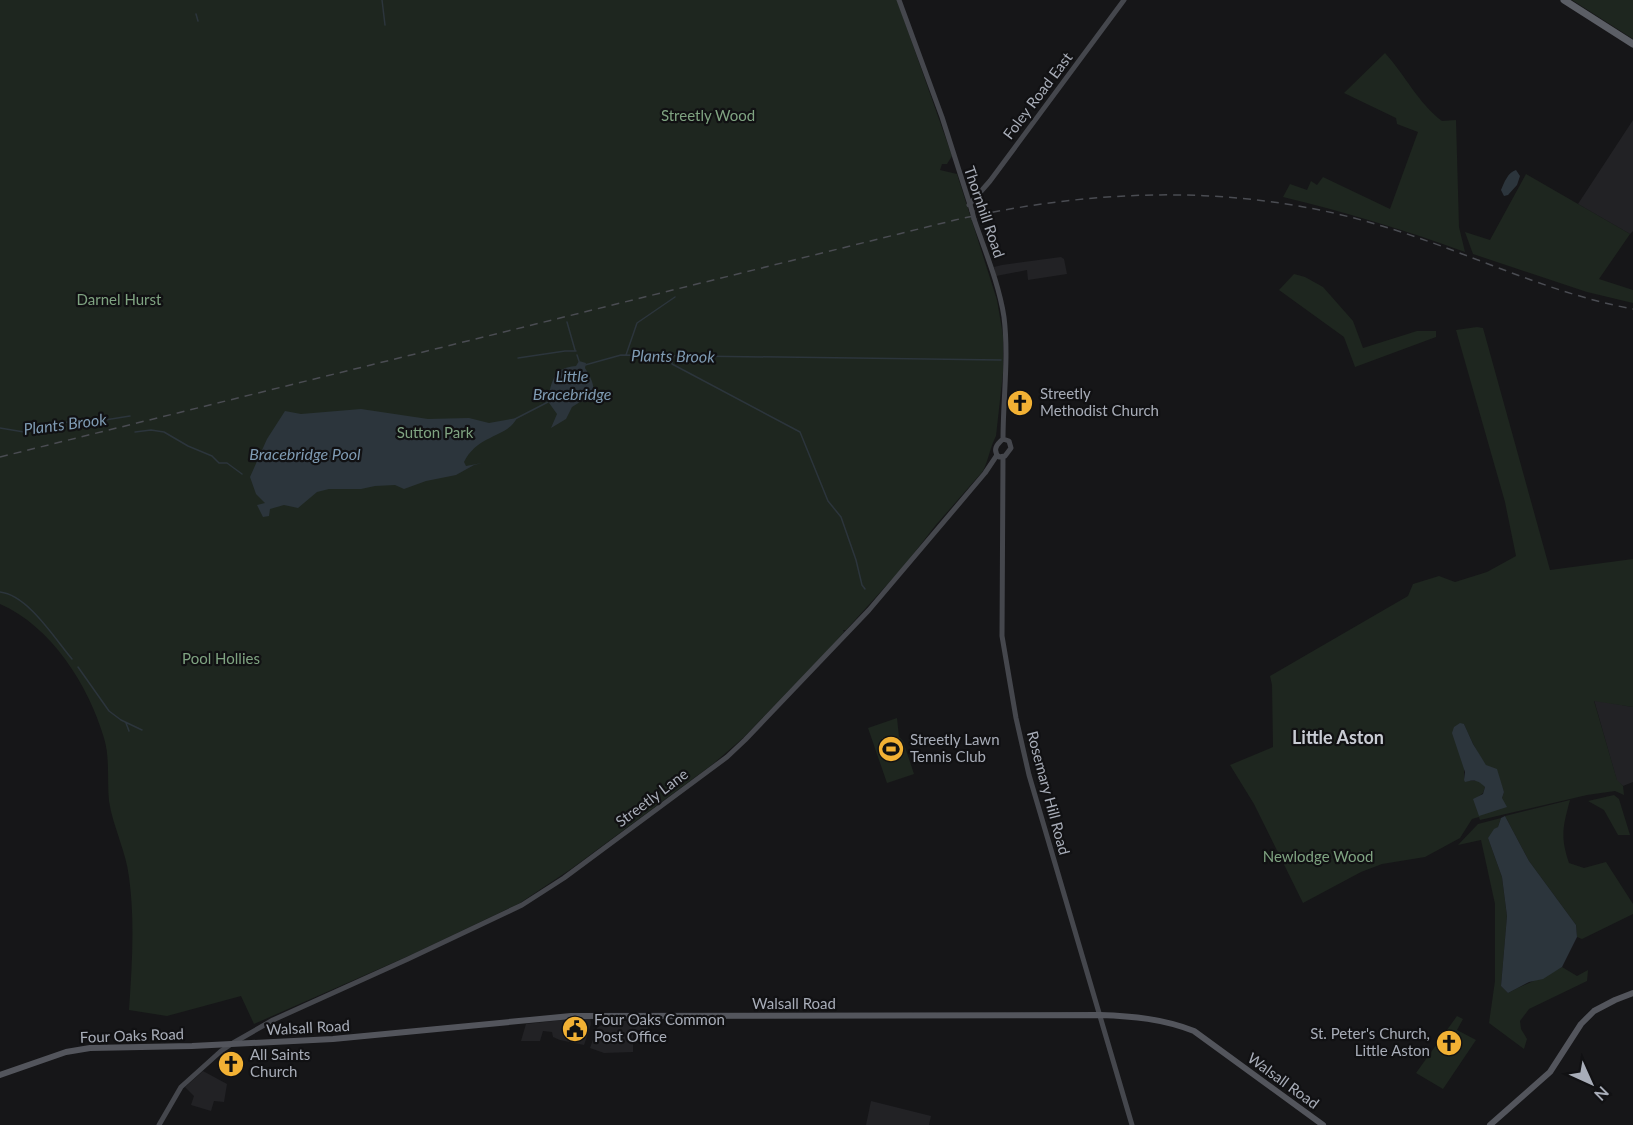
<svg xmlns="http://www.w3.org/2000/svg" width="1633" height="1125" viewBox="0 0 1633 1125" font-family="Lato,sans-serif">
<style>
.built{fill:#222225}
.green{fill:#1e261f;fill-rule:evenodd}
.water{fill:#2c353c}
.lines{fill:none;stroke-linecap:round;stroke-linejoin:round}
.stream{stroke:#2c353c;stroke-width:1.5}
.secondary{stroke:#45474d;stroke-width:5}
.primary{stroke:#53555c;stroke-width:6}
.trunk{stroke:#5b5e65;stroke-width:7}
.rail{stroke:#4a4c52;stroke-width:1.5;stroke-dasharray:8 6;stroke-linecap:butt}
.secondary-bridge{stroke:#45474d;stroke-width:5}
.labels{text-anchor:middle;stroke-width:4.5;stroke-linejoin:round;paint-order:stroke}
.street-label{font-size:15px;fill:#a8adb8;stroke:#111113}
.park-label{font-size:15px;fill:#7fa381;stroke:#111113}
.poi-label{font-size:15px;fill:#a8adb8;stroke:#111113;text-anchor:start}
.water-label{font-size:16px;font-style:italic;fill:#7f9bb3;stroke:#111113}
.quarter-label{font-size:18px;font-weight:bold;fill:#c9ccd4;stroke:#111113}
</style>
<rect width="100%" height="100%" fill="#161618"/>
<path class="built" d="M1633 120V231L1630 234 1578 204Z
M1061 257 1064 259 1067 274 1028 280 1027 270 996 276 994 267 1002 265Z
M1594 700 1633 707V782L1623 786 1617 781Z
M590 1017 591 1024 584 1045 560 1040 553 1037 552 1032 543 1031 540 1041H521L526 1024Z
M608 1021H646L648 1030H633V1052L604 1053 590 1048 597 1028Z
M203 1071 227 1084 224 1102 214 1101 211 1111 191 1105 194 1096 185 1087Z
M871 1101 931 1116 929 1125H866Z"/>
<path class="green" d="M0 0H897L952 156 947 164H942L940 170 957 174 997 300 1003 335V373L996 436C990 447 989 459 983 471L935 526 904 566 846 630H843L844 632 830 648 743 738 713 764 571 869 520 903 413 954 254 1024 241 996 167 1016 129 1010C132 966 135 921 129 877 126 851 113 827 109 801 107 781 110 757 104 738 89 686 51 626 0 604Z
M1572 0H1633V39Z
M1385 53C1405 75 1419 104 1442 121L1456 120 1459 227 1465 252C1406 230 1345 212 1283 197L1290 184 1307 190 1311 181 1317 185 1323 177 1390 209 1418 132 1397 124 1396 118 1344 93Z
M1526 174 1630 234 1599 279 1633 290V303L1587 292 1473 254 1465 232 1490 240Z
M1294 274 1305 277 1323 287 1353 321 1363 348 1417 331H1436V337L1355 367 1344 337 1279 290Z
M1477 327 1483 328 1550 570 1633 559V707L1594 701 1617 780 1623 786 1624 795 1615 791 1587 795 1480 820 1479 817 1472 819 1460 838 1425 857 1382 864 1361 872 1303 903 1254 804 1230 765 1273 747 1272 685 1270 676 1408 596 1413 584 1439 576 1455 582 1487 572 1516 556 1505 502 1456 330ZM1464 724C1470 738 1476 751 1485 764 1492 774 1500 781 1504 792L1502 798 1478 797 1483 793 1485 787 1479 781 1464 780Z
M897 718 899 737 903 741 914 774 887 783 868 728Z
M1614 795 1619 799 1630 835H1618L1604 810 1588 801Z
M1570 800C1563 826 1560 837 1569 863L1584 868 1606 862 1633 904V914L1582 939 1577 937 1576 925 1529 861 1505 816Z
M1501 818 1498 827 1488 838 1502 877 1507 916 1501 986 1508 993C1526 983 1544 978 1562 967L1577 976 1588 970 1587 981 1529 1009 1520 1021 1521 1029 1527 1039 1524 1049 1489 1023 1495 981V904L1481 840 1458 845 1478 824Z
M1457 1016 1463 1019 1457 1030 1476 1040 1443 1089 1416 1073Z"/>
<path class="water" d="M1516 170 1520 176 1517 185 1508 195 1504 196 1501 190C1504 183 1508 172 1516 170Z
M579 361 586 363 585 368C591 378 596 386 592 398L580 402 572 407 566 419 551 428 557 414 547 400C553 381 552 368 576 366Z
M361 409 428 419 469 418 489 423 517 418C507 438 478 434 464 462L466 466 482 463 474 465 456 475 426 481 404 489 395 485 375 486 361 489H329L317 492 298 508 284 505 270 509 269 516 263 517 257 505 265 503 256 494 250 477 267 439 285 411 301 414Z
M1460 723 1464 724 1473 744 1486 765 1497 769 1504 792 1502 798 1507 807 1479 816 1473 799 1483 794 1485 787C1478 780 1474 779 1465 782L1464 780 1465 772 1452 733 1454 727Z
M1505 816 1529 861 1576 925 1577 937 1562 967 1543 979 1529 982 1508 993 1501 986 1507 916 1502 877 1488 838 1494 829 1498 827 1501 818Z"/>
<g class="lines">
<path class="stream" d="M382 0 385 25
M196 14 198 21
M567 322 575 350
M577 355 579 361
M626 355 637 323 675 297
M673 356 672 364 800 432 828 501 841 517 856 560 862 585 865 589
M518 358 565 351H576
M585 365 621 355 1001 360
M515 419 548 402
M0 428 24 432 50 425 68 422 86 423 130 416
M135 432 151 430 164 432 188 446 212 456 219 463H227L242 474
M0 592C28 595 55 639 72 659
M78 667 109 711 121 720 142 730
M126 723 129 731"/>
<path class="secondary" d="M899 0 942 117 972 211
M969 205 990 181 1124 0
M974 219C985 251 999 284 1004 317 1009 358 1003 398 1003 439
M1003 439 1009 441 1011 448 1005 456 999 457C992 450 997 444 1003 439Z
M1003 457 1002 636 1016 718 1029 775 1132 1125
M159 1125 181 1087 221 1051 233 1043 273 1020 408 959 522 905 564 878 727 757 745 740 869 610 985 473 997 455"/>
<path class="primary" d="M0 1075 66 1052 90 1048 192 1046 333 1039 571 1016 1100 1015C1133 1016 1163 1019 1194 1031L1323 1125
M1490 1125 1550 1072 1581 1024 1594 1011 1615 1000 1633 993"/>
<path class="trunk" d="M1564 0 1633 44"/>
<path class="rail" d="M0 457 955 220C1097 188 1242 183 1382 226 1466 251 1546 293 1633 309"/>
<path class="secondary-bridge" d="M972 211 974 219"/>
</g>
<defs>
<g id="church-disc" transform="scale(1.35)"><circle r="9.5" fill="#f2b134" stroke="#111113"/><path d="M-1.2-6h2.4v3.5h3.3v2.4h-3.3V6h-2.4V-.1h-3.3v-2.4h3.3Z" fill="#111"/></g>
<g id="stadium-disc" transform="scale(1.35)"><circle r="9.5" fill="#f2b134" stroke="#111113"/><path d="M0-5a6.5 5 0 1 0 0 10a6.5 5 0 1 0 0-10ZM-3.5-1.8h7v3.6h-7Z" fill="#111"/></g>
<g id="civic-disc" transform="scale(1.35)"><circle r="9.5" fill="#f2b134" stroke="#111113"/><path d="M-.6-6.5H3V-4.5H.6V-3L4-1V1h2V6H-6V1h2V-1L-.6-3ZM-1.2 2.5V6h2.4V2.5Z" fill="#111"/></g>
</defs>
<g fill-rule="evenodd">
<use href="#church-disc" x="1020" y="403"/>
<use href="#stadium-disc" x="891" y="749"/>
<use href="#civic-disc" x="575" y="1029"/>
<use href="#church-disc" x="1449" y="1043"/>
<use href="#church-disc" x="231" y="1064"/>
</g>
<g class="labels">
<g class="street-label">
<text transform="translate(1038 96) rotate(-53)" y="5">Foley Road East</text>
<text transform="translate(984 212) rotate(71)" y="5">Thornhill Road</text>
<text transform="translate(1048 793) rotate(75)" y="5">Rosemary Hill Road</text>
<text transform="translate(652 798) rotate(-37)" y="5">Streetly Lane</text>
<text x="794" y="1009">Walsall Road</text>
<text transform="translate(308 1028) rotate(-3)" y="5">Walsall Road</text>
<text transform="translate(132 1036) rotate(-2)" y="5">Four Oaks Road</text>
<text transform="translate(1283 1081) rotate(36)" y="5">Walsall Road</text>
</g>
<g class="park-label">
<text x="708" y="121">Streetly Wood</text>
<text x="119" y="305">Darnel Hurst</text>
<text x="435" y="438">Sutton Park</text>
<text x="221" y="664">Pool Hollies</text>
<text x="1318" y="862">Newlodge Wood</text>
</g>
<g class="poi-label">
<text x="1040" y="399">Streetly<tspan x="1040" dy="17">Methodist Church</tspan></text>
<text x="910" y="745">Streetly Lawn<tspan x="910" dy="17">Tennis Club</tspan></text>
<text x="594" y="1025">Four Oaks Common<tspan x="594" dy="17">Post Office</tspan></text>
<text x="1430" y="1039" text-anchor="end">St. Peter's Church,<tspan x="1430" dy="17">Little Aston</tspan></text>
<text x="250" y="1060">All Saints<tspan x="250" dy="17">Church</tspan></text>
</g>
<g class="water-label">
<text transform="translate(673 356) rotate(1)" y="6">Plants Brook</text>
<text x="572" y="382">Little<tspan x="572" dy="18">Bracebridge</tspan></text>
<text transform="translate(65 424) rotate(-7)" y="6">Plants Brook</text>
<text x="305" y="460">Bracebridge Pool</text>
</g>
<g class="quarter-label">
<text x="1338" y="744">Little Aston</text>
</g>
</g>
<g transform="translate(1591 1083) rotate(135)" stroke="#111113" stroke-width="4.5" paint-order="stroke">
<path d="M0-4.5L10 22L0 15L-10 22Z" fill="#a8adb8"/>
<text y="-9" font-size="16" font-weight="bold" text-anchor="middle" fill="#a8adb8">N</text>
</g>
</svg>
